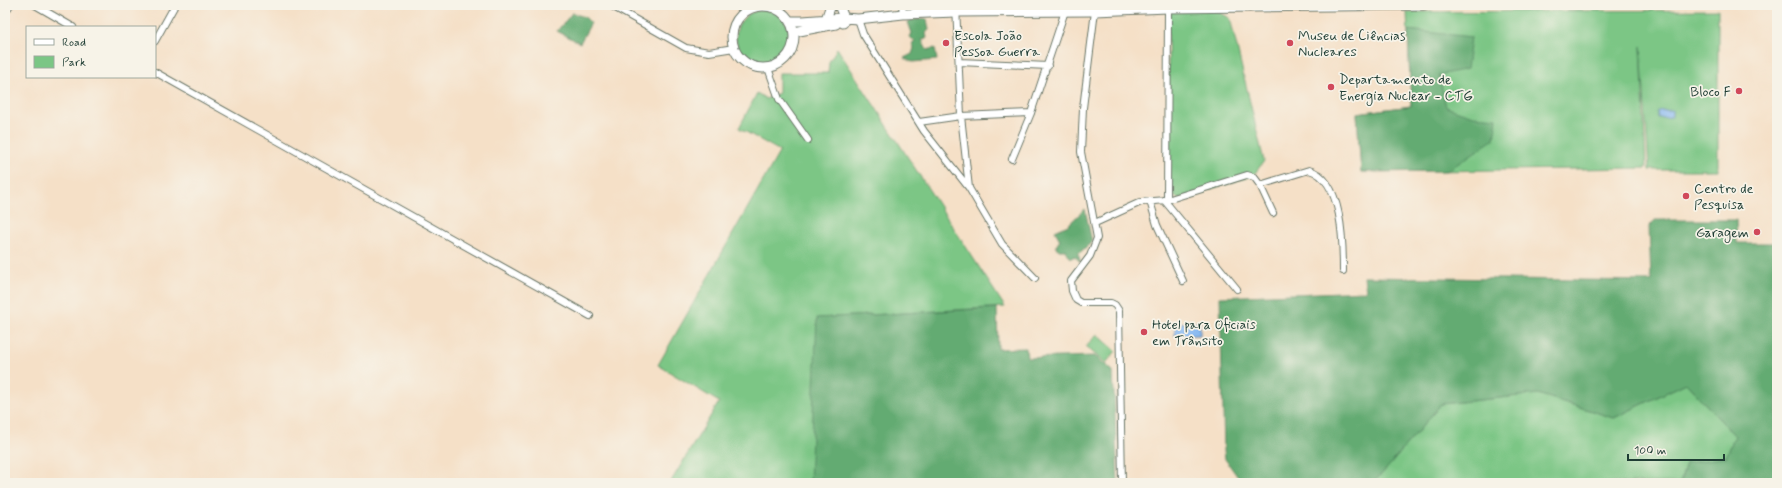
<svg xmlns="http://www.w3.org/2000/svg" width="1782" height="488" viewBox="0 0 1782 488" font-family="Mynerve,sans-serif">
<style>
.green{fill:#7bc685;stroke:#4d825c}
.forest{fill:#64ab72;stroke:#427453}
.water{fill:#86b8f2;stroke:#527a93}
.lines{fill:none;stroke-linecap:round;stroke-linejoin:round}
.street-casing{stroke:#6a7667;stroke-width:8}
.secondary-casing{stroke:#6a7667;stroke-width:11}
.street{stroke:#fff;stroke-width:6}
.secondary{stroke:#fff;stroke-width:9}
.poi-dot{fill:#d1495b;stroke:#f7f3e8;stroke-width:1.5}
.labels{text-anchor:middle;stroke-width:3.5;stroke-linejoin:round;paint-order:stroke}
.poi-label{font-size:14px;fill:#1f3d34;stroke:#f7f3e8;text-anchor:start}
</style>
<rect width="100%" height="100%" fill="#f7f3e8"/>
<filter id="ink" filterUnits="userSpaceOnUse"><feTurbulence type="fractalNoise" baseFrequency=".025" numOctaves="2"/><feDisplacementMap in="SourceGraphic" scale="8" xChannelSelector="R" yChannelSelector="G"/><feConvolveMatrix kernelMatrix="1 2 1 2 8 2 1 2 1" color-interpolation-filters="sRGB"/></filter>
<filter id="wash" filterUnits="userSpaceOnUse"><feTurbulence type="fractalNoise" baseFrequency=".012" numOctaves="4" result="noise"/><feDisplacementMap in="SourceGraphic" scale="16" xChannelSelector="R" yChannelSelector="G"/><feGaussianBlur stdDeviation="0.9" result="paint"/><feColorMatrix in="noise" values="0 0 0 0 0 0 0 0 0 0 0 0 0 0 0 0 0 1.4 0 .05"/><feComposite in="paint" operator="in"/></filter>
<g filter="url(#wash)">
<rect width="100%" height="100%" fill="#f5e0c7"/>
<path class="green" d="M1168 8H1211L1230 18 1264 161 1253 176 1178 199 1169 192Z
M1718 10V170H1649L1641 46 1646 168 1361 172 1357 113 1411 106 1407 12Z
M736 37a27 27 0 1 1 54 0a27 27 0 1 1-54 0Z
M837 48 1005 307 819 318 812 483H670L719 402 658 365 780 151 739 128 757 93 766 99 779 93V73H828L829 62Z
M1097 334 1116 351 1106 363 1086 347Z
M1686 383 1735 436 1726 457 1686 463 1680 483H1373L1389 466 1441 404 1538 394 1614 418Z"/>
<path class="forest" d="M572 13 585 17 591 23 580 43 557 31Z
M927 19 929 30 926 33 927 38 922 39 927 50 935 48 937 60 912 62 904 58 912 54 914 48 912 44 915 42 910 37 912 33 908 22 910 20Z
M1408 30 1471 37 1467 69 1439 75 1446 107 1473 116 1497 118 1494 139 1447 171 1361 172 1357 113 1411 106Z
M1085 209 1092 242 1078 254 1081 263 1075 256 1071 258 1067 254 1066 250H1059L1056 246 1060 240 1055 231 1068 225Z
M1655 220H1736L1737 243H1777V483H1680L1686 463 1726 457 1735 436 1686 383 1614 418 1538 394 1441 404 1389 466 1373 483H1242L1225 459 1224 450 1220 297 1366 291 1364 277 1651 281 1649 226Z
M997 308 998 349 1026 348 1027 358 1095 356 1113 371 1118 483H810L817 318Z"/>
<path class="water" d="M1672 110V117L1658 118 1657 111Z
M1200 322V335L1175 336V323Z"/>
</g>
<g filter="url(#ink)">
<g class="lines">
<g class="street-casing">
<path id="street" d="M35 5 73 27
M610 5 686 48 709 52 734 48
M758 5V6
M902 5 903 14
M956 5 961 116 969 188
M1095 11 1083 108 1081 152 1097 238 1090 256 1071 281 1072 291 1076 300 1081 303H1111L1115 305 1119 311 1122 483
M5 13 10 5
M858 19 863 34 924 131 969 188 1002 244 1035 278
M155 41 175 5
M959 62 1048 66
M768 68 779 99 808 140
M155 72 590 316
M919 122 961 116 1031 113
M1012 159 1031 113 1065 11V5
M1260 185 1273 213
M1164 200 1237 289
M1167 200 1168 8
M1150 201 1157 225 1183 281
M1095 223 1141 202 1167 200 1247 175 1254 177 1260 185 1309 170C1343 179 1343 244 1343 271"/>
</g>
<g class="secondary-casing">
<path id="secondary" d="M839 5 844 18 843 23
M732 37a31 31 0 1 1 62 0a31 31 0 1 1-62 0Z
M826 19 831 5
M790 21H803L844 18 858 19 903 14 956 12 1095 11 1168 8 1424 5
M794 32 836 24"/>
</g>
<use href="#street" class="street"/>
<use href="#secondary" class="secondary"/>
</g>
</g>
<g class="poi-dot">
<circle cx="946" cy="43" r="4"/>
<circle cx="1290" cy="43" r="4"/>
<circle cx="1331" cy="87" r="4"/>
<circle cx="1739" cy="91" r="4"/>
<circle cx="1686" cy="196" r="4"/>
<circle cx="1757" cy="232" r="4"/>
<circle cx="1144" cy="332" r="4"/>
</g>
<g class="labels">
<g class="poi-label">
<text x="954" y="40">Escola João<tspan x="954" dy="16">Pessoa Guerra</tspan></text>
<text x="1298" y="40">Museu de Ciências<tspan x="1298" dy="16">Nucleares</tspan></text>
<text x="1339" y="84">Departamento de<tspan x="1339" dy="16">Energia Nuclear - CTG</tspan></text>
<text x="1731" y="96" text-anchor="end">Bloco F</text>
<text x="1694" y="193">Centro de<tspan x="1694" dy="16">Pesquisa</tspan></text>
<text x="1749" y="237" text-anchor="end">Garagem</text>
<text x="1152" y="329">Hotel para Oficiais<tspan x="1152" dy="16">em Trânsito</tspan></text>
</g>
</g>
<rect width="1782" height="488" fill="none" stroke="#f7f3e8" stroke-width="20"/>
<rect x="26" y="26" width="130" height="52" fill="#f7f3e8" stroke="#a1aaa0"/>
<rect x="34" y="39" width="20" height="6" fill="#ffffff" stroke="#a1aaa0"/>
<text x="62" y="46" font-size="12" fill="#1f3d34">Road</text>
<rect x="34" y="56" width="20" height="12" fill="#7bc685" stroke="#a1aaa0"/>
<text x="62" y="66" font-size="12" fill="#1f3d34">Park</text>
<path d="M1628 454v6h96v-6" fill="none" stroke="#1f3d34" stroke-width="2"/>
<text x="1634" y="454" font-size="12" fill="#1f3d34" stroke="#f7f3e8" stroke-width="3" paint-order="stroke">100 m</text>
</svg>
